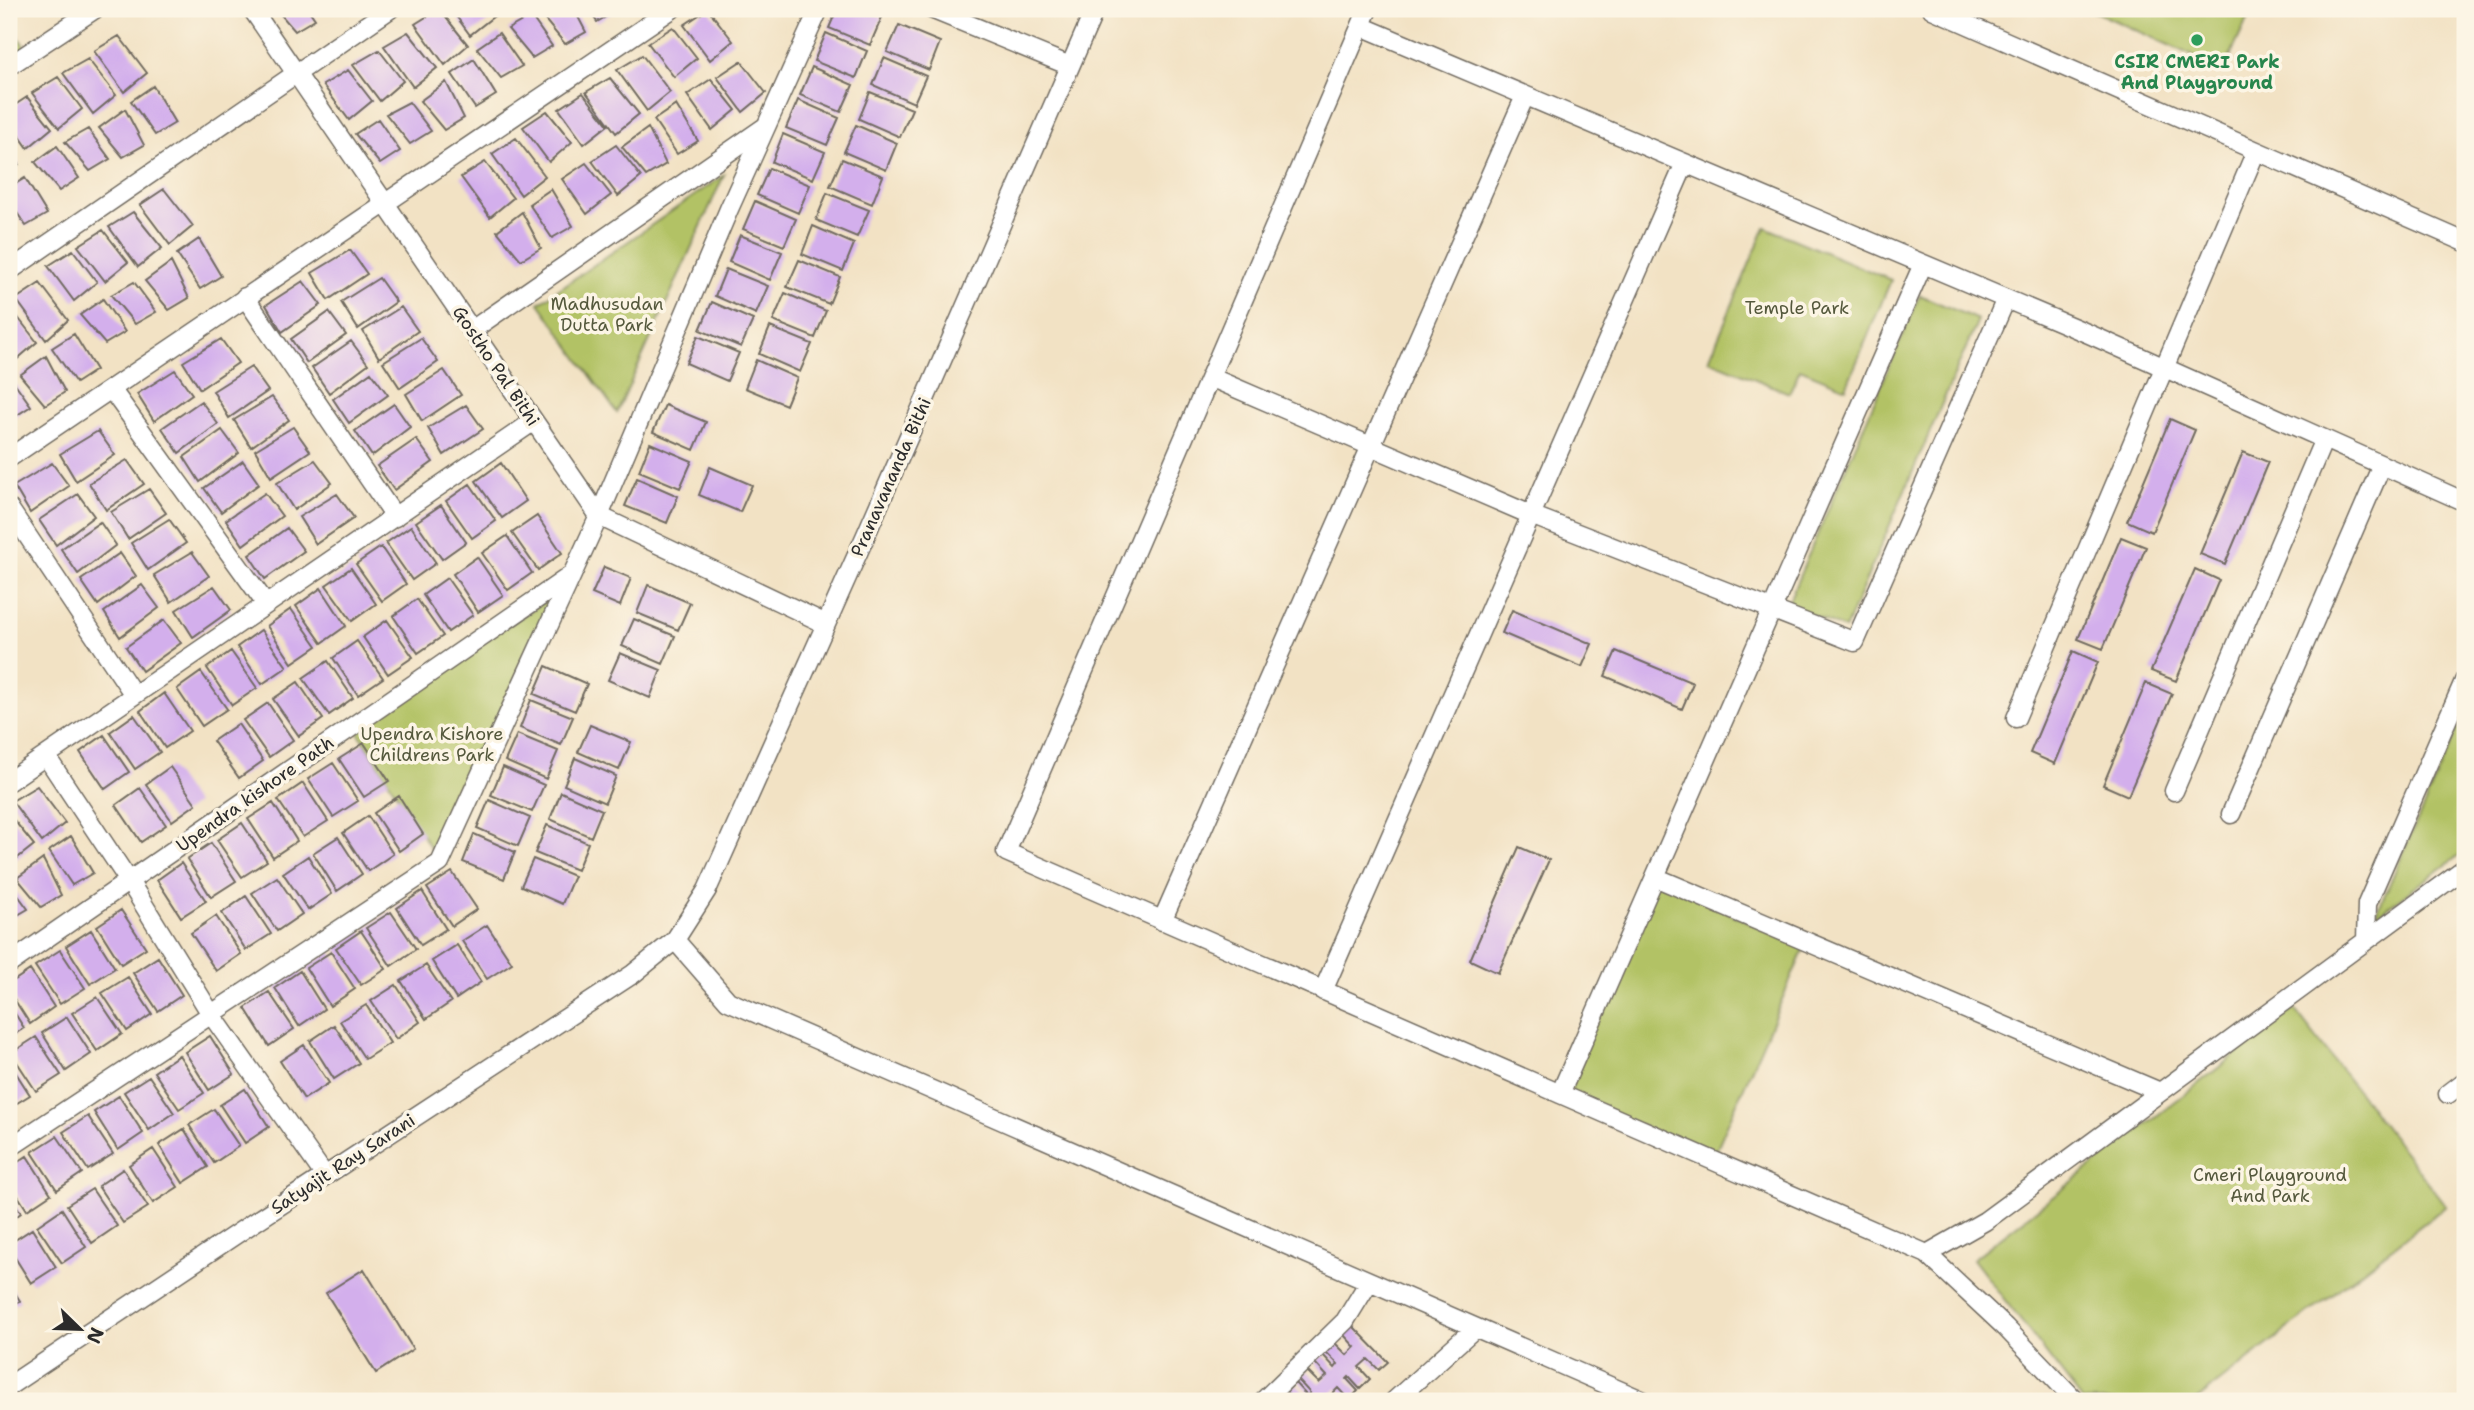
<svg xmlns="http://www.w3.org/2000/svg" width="2474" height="1410" viewBox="0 0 2474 1410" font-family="'Shantell Sans',sans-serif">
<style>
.green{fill:#b2c265;stroke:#6e7648;stroke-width:2}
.building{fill:#d3afec}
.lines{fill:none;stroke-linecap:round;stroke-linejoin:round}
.minor-casing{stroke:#716b61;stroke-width:21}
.minor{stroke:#fff;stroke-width:18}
.leisure-dot{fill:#2e9e5b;stroke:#fcf5e5;stroke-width:2.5}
.labels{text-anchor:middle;stroke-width:7;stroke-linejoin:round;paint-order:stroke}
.leisure-label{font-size:18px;font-weight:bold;fill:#27864d;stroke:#fcf5e5}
.park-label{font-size:18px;fill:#54583c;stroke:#fcf5e5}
.street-label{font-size:18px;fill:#2b2b2b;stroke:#fcf5e5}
</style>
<rect width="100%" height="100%" fill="#fcf5e5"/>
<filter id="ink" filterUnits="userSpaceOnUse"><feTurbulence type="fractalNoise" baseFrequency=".0143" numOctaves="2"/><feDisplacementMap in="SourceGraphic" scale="14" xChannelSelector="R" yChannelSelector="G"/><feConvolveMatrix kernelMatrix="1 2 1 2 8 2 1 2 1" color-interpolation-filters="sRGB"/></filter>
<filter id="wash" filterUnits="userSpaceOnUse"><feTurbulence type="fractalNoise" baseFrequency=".00686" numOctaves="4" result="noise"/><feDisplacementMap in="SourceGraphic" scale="28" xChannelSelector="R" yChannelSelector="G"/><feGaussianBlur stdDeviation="1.57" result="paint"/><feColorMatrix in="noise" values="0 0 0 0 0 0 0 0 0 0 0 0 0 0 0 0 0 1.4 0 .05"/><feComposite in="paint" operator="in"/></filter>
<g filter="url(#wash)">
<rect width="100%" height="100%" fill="#f2e2c4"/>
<path class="green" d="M2089 9H2252L2224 70Z
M9 23 27 50 9 62Z
M724 175 617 413 539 303Z
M1765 227 1891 280 1846 388 1800 369 1789 393 1709 360Z
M1920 295 1978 320 1845 629 1787 605Z
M556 594 440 863 354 726Z
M2465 712V851L2375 917Z
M1655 877 1804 949 1714 1155 1560 1094Z
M2294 1009 2446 1206 2195 1401H2083L1973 1259Z"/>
<g id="blocks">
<path class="building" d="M276 9H308L315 19 295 31Z
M439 9 468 45 445 65 415 24Z
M451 9H488L494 16 470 35Z
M550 9H574L586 32 565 44 541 15Z
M588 9H619L597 22Z
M708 9 733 41 710 60 684 25Z
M837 9H861L882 17 870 45 829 28Z
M531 16 552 46 532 58 508 29Z
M899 25 940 42 929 70 887 52Z
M673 27 697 58 674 77 648 43Z
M408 32 437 68 413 87 384 46Z
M499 33 522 66 501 78 477 48Z
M826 33 867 51 856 78 814 61Z
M119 36 147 73 124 92 94 51Z
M379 50 403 81 380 101 353 65Z
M642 55 670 92 647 111 617 70Z
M884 58 926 76 914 103 873 85Z
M88 59 116 95 93 114 63 73Z
M474 59 496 95 475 108 452 74Z
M741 61 766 93 743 112 717 77Z
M812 67 853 85 841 112 800 95Z
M348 70 372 101 349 120 323 85Z
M58 77 82 109 59 128 32 93Z
M610 78 639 114 616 133 586 92Z
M711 79 736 110 712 130 687 95Z
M446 82 464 118 444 130 420 101Z
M153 86 175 123 155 135 131 101Z
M870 92 912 109 900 137 859 119Z
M583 93 608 125 584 144 559 109Z
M27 97 52 128 28 148 9 121V109Z
M798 100 839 118 827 145 786 128Z
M409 102 431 131 410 144 386 114Z
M676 105 698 141 677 154 654 120Z
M125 109 144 145 123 157 99 128Z
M547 111 572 142 549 162 523 127Z
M378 119 400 151 380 164 355 134Z
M856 125 897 143 886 170 844 152Z
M648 128 666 164 646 176 622 147Z
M88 129 110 159 90 171 65 142Z
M783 134 825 152 813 179 772 162Z
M516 138 545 176 521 195 492 154Z
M616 145 641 177 618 196 592 161Z
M57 146 79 178 59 191 35 162Z
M9 151 19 164 9 173Z
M842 159 883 176 872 204 830 186Z
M485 162 513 198 490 217 461 177Z
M586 163 611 195 587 214 562 179Z
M769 168 810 185 798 213 757 195Z
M25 178 47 214 26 226 9 201V188Z
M164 189 193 226 170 245 140 205Z
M551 189 573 226 552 238 529 204Z
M827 193 869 210 857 237 816 220Z
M755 201 796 219 784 246 743 229Z
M133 212 162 248 138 267 109 227Z
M522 212 541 248 521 260 497 231Z
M9 223 16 236 9 240Z
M813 226 854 244 843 271 802 254Z
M103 230 128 262 105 281 78 246Z
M740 235 782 252 770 280 729 262Z
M199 239 221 276 200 289 177 254Z
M73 250 97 282 74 301 48 266Z
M350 250 367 274 328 300 312 273Z
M799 260 840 277 829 304 787 287Z
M171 262 189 298 169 310 145 281Z
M726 269 768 286 756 314 715 296Z
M379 278 396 302 358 329 341 302Z
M303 281 321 305 282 332 266 305Z
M134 282 156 312 135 324 111 295Z
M40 283 68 320 46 340 16 299Z
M785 293 826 311 815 338 773 321Z
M103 299 125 332 105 344 80 315Z
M712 302 753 320 741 347 700 330Z
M9 306 37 342 14 362 9 354Z
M401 307 418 331 379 358 363 331Z
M329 312 346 335 307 363 291 339Z
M770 327 812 344 800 372 759 354Z
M74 334 96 370 76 383 52 348Z
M698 336 739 353 727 381 686 363Z
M421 338 438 362 400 388 383 362Z
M221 339 238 363 200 389 183 362Z
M351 341 368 364 329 393 312 368Z
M46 356 65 392 45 405 20 375Z
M756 360 797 378 786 405 745 388Z
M251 367 268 391 229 418 213 391Z
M175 370 192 394 154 421 137 394Z
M444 370 461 395 422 421 406 394Z
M371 372 388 395 349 423 333 399Z
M9 375 31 406 11 419 9 416Z
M272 397 289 420 251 447 234 420Z
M201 401 218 424 179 453 162 428Z
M394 404 410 427 372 456 355 431Z
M466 405 483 429 444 455 428 428Z
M665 405 706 422 694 450 653 432Z
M2170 419 2195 430 2152 532 2127 521Z
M293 427 310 451 271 477 255 450Z
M222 430 239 453 200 482 184 457Z
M98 431 115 455 76 481 60 454Z
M416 439 433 462 394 490 377 466Z
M650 443 692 461 680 488 639 471Z
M2243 452 2268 462 2225 564 2200 554Z
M127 460 144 484 106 510 89 483Z
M315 460 332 483 294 510 277 483Z
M243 461 259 484 221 512 204 488Z
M52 463 69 486 30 513 14 486Z
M501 463 526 501 502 518 476 481Z
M710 467 752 485 740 512 699 495Z
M637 478 678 496 667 523 625 506Z
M470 484 496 521 472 538 446 501Z
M149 489 166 513 128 539 111 512Z
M265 493 282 516 243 545 226 520Z
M78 494 94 516 56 545 39 520Z
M337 494 354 518 316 544 299 517Z
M441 505 466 542 442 559 416 522Z
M537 516 562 553 538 570 512 533Z
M169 519 186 543 148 570 131 543Z
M100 522 116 545 78 574 61 549Z
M411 526 436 563 412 580 386 543Z
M287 528 304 551 265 579 249 555Z
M507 536 532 573 508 590 482 553Z
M2121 537 2146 547 2103 649 2078 639Z
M381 547 406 584 382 601 356 564Z
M192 552 209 576 171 602 154 575Z
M120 553 136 576 98 605 81 580Z
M477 557 503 595 478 612 453 574Z
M604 567 631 578 620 606 592 594Z
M351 568 376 604 352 621 326 585Z
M2195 569 2219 580 2176 681 2151 671Z
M447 578 473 615 448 632 423 595Z
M142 585 159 608 120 637 104 612Z
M648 585 690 603 678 630 637 613Z
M214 586 231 610 193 637 176 610Z
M321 588 346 626 322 643 296 606Z
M417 599 443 636 418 653 393 616Z
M291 609 317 646 292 663 267 626Z
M1512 610 1592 644 1582 667 1502 633Z
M634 619 675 636 663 664 622 646Z
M164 620 181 643 142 671 126 647Z
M387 620 413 657 388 674 363 637Z
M261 630 287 667 262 684 237 647Z
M357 641 383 678 358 695 333 658Z
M231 651 257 688 232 705 207 668Z
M1616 651 1693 683 1682 709 1605 676Z
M2073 651 2098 662 2055 764 2030 753Z
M620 653 661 670 650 698 608 680Z
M328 661 353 698 329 715 303 678Z
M546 666 587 684 575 711 534 694Z
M201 672 227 709 202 726 177 689Z
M298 682 323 719 299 736 273 699Z
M2146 683 2172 694 2128 796 2103 785Z
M164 693 190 731 165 748 140 711Z
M531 700 573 717 561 745 520 728Z
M268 703 293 740 269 757 243 720Z
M134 715 160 752 135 769 110 732Z
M238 724 263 761 239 778 213 741Z
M590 725 631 742 619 770 578 752Z
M517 734 558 751 546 779 505 761Z
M104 735 129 772 105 789 80 752Z
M364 743 389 781 364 797 339 759Z
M575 758 616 776 605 803 564 785Z
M333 763 358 801 333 817 308 779Z
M170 767 196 804 172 821 146 784Z
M503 767 544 785 532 812 491 795Z
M303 783 328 821 303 837 278 800Z
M37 786 65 823 42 842 12 801Z
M140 788 166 825 141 842 116 805Z
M561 792 602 810 591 837 550 819Z
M399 796 423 834 399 851 374 813Z
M489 800 530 818 518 846 477 828Z
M273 803 297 841 273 857 248 819Z
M9 814 34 845 10 864 9 862Z
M368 816 393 854 368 871 343 833Z
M242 823 267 861 242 877 217 840Z
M547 825 588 843 577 870 535 853Z
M474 834 515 852 504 879 463 862Z
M71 836 93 873 72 885 49 851Z
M338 837 362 874 337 891 313 853Z
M211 843 236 881 211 897 187 859Z
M1519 847 1549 860 1498 973 1470 960Z
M308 856 332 894 308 910 283 873Z
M43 859 61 895 41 907 17 878Z
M533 859 574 876 562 904 521 886Z
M181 863 206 901 181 917 157 880Z
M452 872 477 909 452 926 427 888Z
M277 877 302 914 277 931 252 893Z
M9 883 28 909 9 920Z
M422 891 446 929 421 945 397 908Z
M246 896 271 934 246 950 222 913Z
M121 910 146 948 121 964 97 926Z
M391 912 416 949 391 966 366 928Z
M216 916 241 954 216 971 191 933Z
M487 925 512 963 487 979 462 941Z
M91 930 115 968 90 984 66 946Z
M361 931 386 969 361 985 336 948Z
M457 945 481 982 456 999 432 961Z
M60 950 85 988 60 1004 35 966Z
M331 952 355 989 330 1006 306 968Z
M158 957 182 995 158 1011 133 973Z
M426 965 451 1002 426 1019 401 981Z
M30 970 54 1007 30 1024 9 991V984Z
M300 971 324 1009 299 1026 275 988Z
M128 977 152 1014 127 1031 102 993Z
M396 985 420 1022 396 1039 371 1001Z
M269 992 294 1029 269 1046 245 1008Z
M97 997 122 1034 97 1051 72 1013Z
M9 1004 24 1028 9 1038Z
M366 1005 390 1043 365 1059 340 1021Z
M67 1017 91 1054 66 1071 42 1033Z
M334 1025 359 1063 334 1079 310 1041Z
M210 1036 234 1074 209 1090 185 1052Z
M36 1037 61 1075 36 1091 11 1053Z
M304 1045 329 1083 304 1099 280 1061Z
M179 1055 204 1093 179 1109 154 1072Z
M9 1062 30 1095 9 1108Z
M149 1076 174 1113 149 1130 124 1092Z
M245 1089 269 1127 245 1143 220 1105Z
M119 1096 143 1133 118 1150 94 1112Z
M214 1109 239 1146 214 1163 189 1125Z
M88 1116 113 1154 88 1170 63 1132Z
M184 1129 208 1167 183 1183 159 1145Z
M57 1136 82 1173 57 1190 32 1152Z
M153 1149 178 1187 153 1203 129 1165Z
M27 1156 51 1194 27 1210 9 1182V1168Z
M123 1169 148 1207 123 1223 98 1186Z
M92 1189 117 1226 92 1243 67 1205Z
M9 1194 21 1213 9 1222Z
M62 1209 86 1247 62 1263 37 1226Z
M32 1229 56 1267 31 1283 9 1248V1244Z
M364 1269 413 1349 376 1373 326 1293Z
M9 1283 20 1301 9 1307Z
M1352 1325 1388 1362 1379 1370 1368 1359 1359 1367 1370 1379 1360 1389 1349 1377 1347 1379 1358 1391 1349 1400 1338 1388 1330 1396 1335 1401H1295L1286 1392 1295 1383 1307 1396 1310 1393 1298 1380 1307 1371 1319 1383 1327 1376 1315 1363 1323 1355 1335 1368 1338 1364 1326 1352 1335 1343 1347 1355 1355 1347 1343 1334Z"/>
</g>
</g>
<g filter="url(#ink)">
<use href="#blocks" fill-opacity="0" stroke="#716b61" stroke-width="2"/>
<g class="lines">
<g class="minor-casing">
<path id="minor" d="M252 9 599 516 826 624
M931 9 1070 66
M1368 9 1006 852 1927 1254 2005 1327 2076 1401
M1932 9 2465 242
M1361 26 2089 334 2465 502
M9 66 95 9
M9 271 390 9
M245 297 395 517
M472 330 765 127
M1210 377 1531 515 1855 642 2006 299
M111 389 266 604
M9 458 672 9
M9 508 134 695
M2016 718 2256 151
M46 756 129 881 211 1014 325 1176
M9 781 534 421
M2174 791 2324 439
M2231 814 2382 465
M1655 877 2160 1092
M1162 921 1525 96
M675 940 728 1001 1644 1401
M2366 941 2367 904 2465 679
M9 964 570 576
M1323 991 1685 163
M1560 1094 1923 264
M2448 1094 2465 1081
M9 1148 440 863 599 516 729 209 819 9
M1927 1254 1985 1221 2465 868
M9 1386 247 1227 633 974 675 940 707 890 865 537 1095 9
M1263 1401 1345 1321 1369 1282
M1394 1401 1475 1328"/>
</g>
<use href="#minor" class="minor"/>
</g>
</g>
<circle class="leisure-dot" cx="2197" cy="40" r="7"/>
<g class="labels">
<g class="leisure-label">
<text x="2197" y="68">CSIR CMERI Park<tspan x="2197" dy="21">And Playground</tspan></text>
</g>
<g class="park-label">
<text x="607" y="310">Madhusudan<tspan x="607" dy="21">Dutta Park</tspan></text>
<text x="1797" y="314">Temple Park</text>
<text x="432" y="740">Upendra Kishore<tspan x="432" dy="21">Childrens Park</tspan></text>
<text x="2270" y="1181">Cmeri Playground<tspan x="2270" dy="21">And Park</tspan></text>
</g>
<g class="street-label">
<text transform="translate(496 366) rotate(56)" y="6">Gostho Pal Bithi</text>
<text transform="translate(891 477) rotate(-66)" y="6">Pranavananda Bithi</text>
<text transform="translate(255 794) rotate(-35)" y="6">Upendra kishore Path</text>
<text transform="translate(343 1164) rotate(-33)" y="6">Satyajit Ray Sarani</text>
</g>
</g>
<rect width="2474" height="1410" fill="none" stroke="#fcf5e5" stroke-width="35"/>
<g transform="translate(80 1329) rotate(113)" stroke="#fcf5e5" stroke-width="5" paint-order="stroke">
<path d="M0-5L12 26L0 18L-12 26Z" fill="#2b2b2b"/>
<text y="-10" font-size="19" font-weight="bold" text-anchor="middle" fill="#2b2b2b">N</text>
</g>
</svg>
